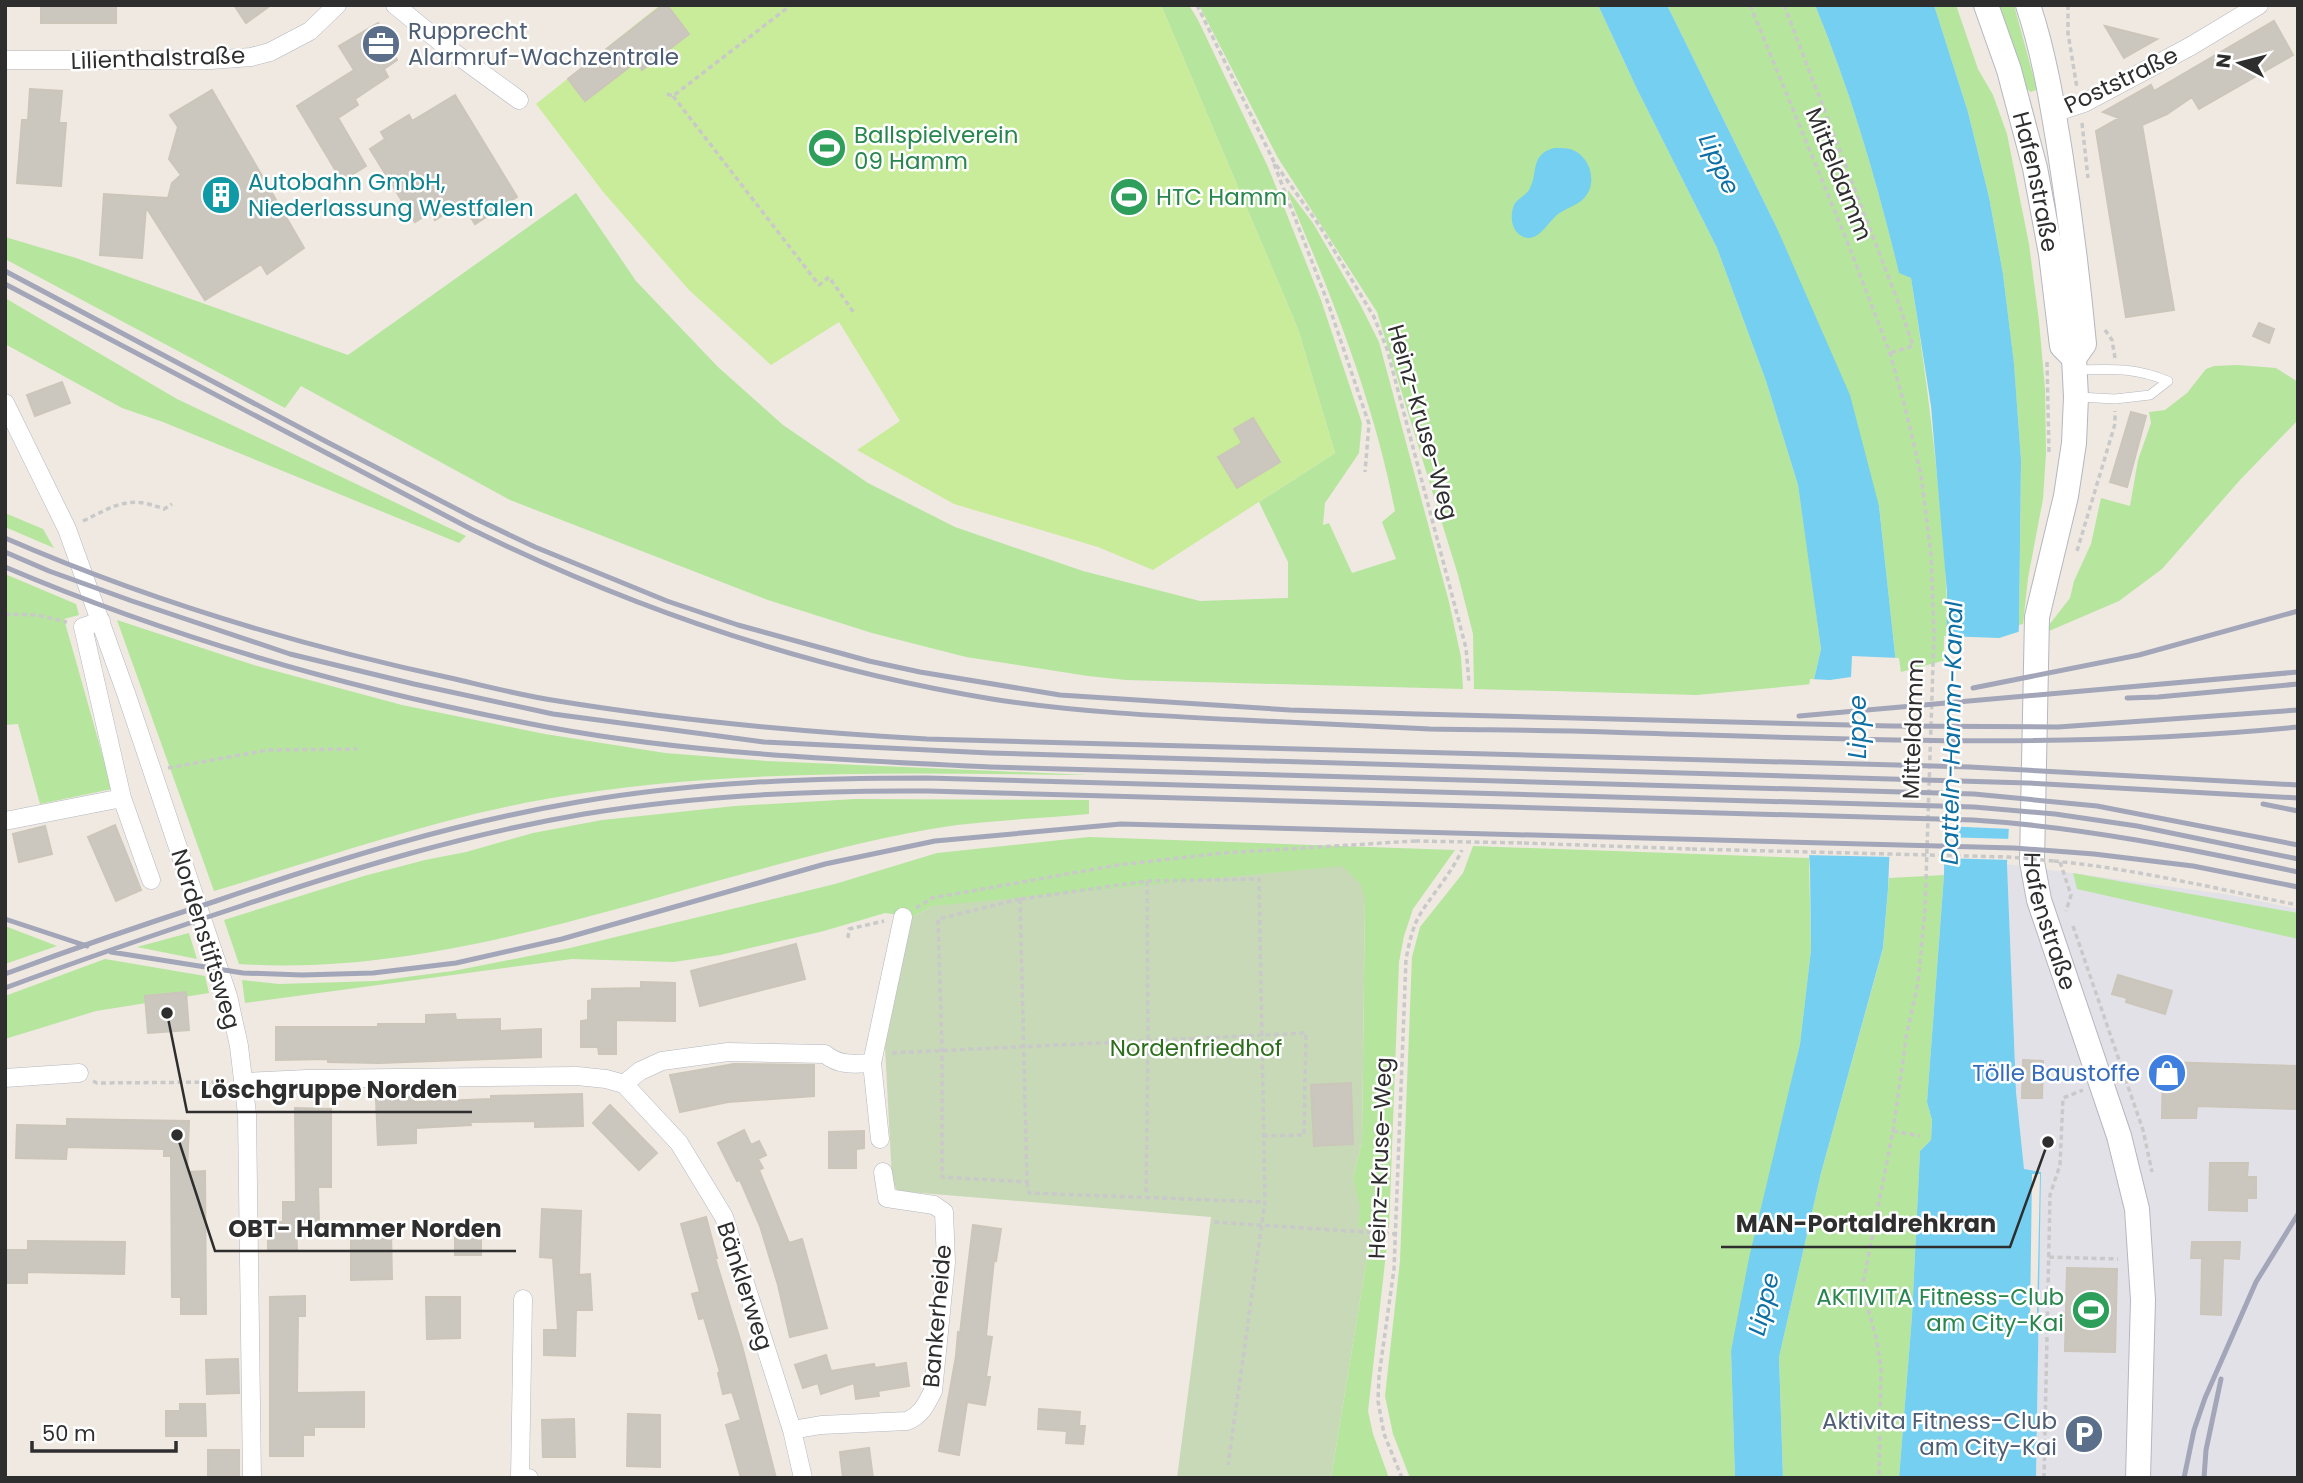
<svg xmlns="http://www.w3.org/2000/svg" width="2303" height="1483" viewBox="0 0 2303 1483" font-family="Poppins,sans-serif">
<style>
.industrial{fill:#e3e1e8}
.green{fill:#b6e59e}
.cemetery{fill:#c8d9b8}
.pitch{fill:#c9ec9a}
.water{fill:#75cff0}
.pier{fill:#efe9e1}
.building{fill:#cbc7bf;stroke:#cbc5ba;stroke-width:2}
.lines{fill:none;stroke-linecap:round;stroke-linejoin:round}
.lane-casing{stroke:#b4b7c1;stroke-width:10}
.street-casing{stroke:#b4b7c1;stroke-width:19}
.secondary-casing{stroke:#b4b7c1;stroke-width:26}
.path{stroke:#c9c9c9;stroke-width:3.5;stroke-dasharray:5 3.5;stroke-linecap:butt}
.lane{stroke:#fff;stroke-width:9}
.street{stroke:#fff;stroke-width:18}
.secondary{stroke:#fff;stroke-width:24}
.rail{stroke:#a3a6b8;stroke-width:5}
.path-bridge{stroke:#c9c9c9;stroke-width:3.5;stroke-dasharray:5 3.5;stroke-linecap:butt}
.labels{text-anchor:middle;stroke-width:5;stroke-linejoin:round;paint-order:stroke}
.service-label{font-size:23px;fill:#4e5e75;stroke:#fff;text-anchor:start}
.street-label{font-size:23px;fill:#2e2e2e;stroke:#fff}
.leisure-label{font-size:23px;fill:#27864d;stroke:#fff;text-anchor:start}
.culture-label{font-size:23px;fill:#0d838f;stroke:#fff;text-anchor:start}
.park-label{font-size:23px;fill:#2c6e1b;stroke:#fff}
.shop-label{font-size:23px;fill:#366cbe;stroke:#fff;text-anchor:end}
.water-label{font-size:24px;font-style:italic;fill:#0d6fa3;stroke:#fff}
.leader{fill:none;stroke:#2e2e2e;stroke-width:2.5}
.callout-dot{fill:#2e2e2e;stroke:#fff;stroke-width:2.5}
.callout-label{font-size:24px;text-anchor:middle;font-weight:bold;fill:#2e2e2e;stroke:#fff;stroke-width:5;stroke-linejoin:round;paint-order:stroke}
</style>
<rect width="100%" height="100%" fill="#efe9e1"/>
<path class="industrial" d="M2007 864 2231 895 2298 909V1478H2036L2041 1172 2024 1170 2016 1092Z"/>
<path class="green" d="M1161 5H1189L1198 20 1268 167 1321 300 1362 423 1359 453 1325 503 1323 525 1329 523 1352 573 1396 559 1382 522 1395 511C1374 402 1332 296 1288 194V190L1313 223 1361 306 1379 342 1449 602 1461 657 1463 689 1126 680 1088 676 966 657 872 633 768 600 510 500 301 386 285 408 5 259V237L76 258 348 355 576 193 636 281 718 367 783 425 868 483 955 527 1083 571 1200 601 1288 598V562L1259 502 1335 453 1298 329Z
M1199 5H1598L1637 89 1717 248 1766 381 1798 485 1807 546 1821 649 1813 684 1697 695 1474 689 1473 634 1458 575 1377 312 1278 158Z
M1667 5H1815C1851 92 1877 182 1899 272L1911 278C1923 354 1933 429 1940 506 1945 557 1949 608 1946 660L1897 673 1879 506 1776 226Z
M1934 5H1956L1978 69 1993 95 2007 134 2029 244 2039 321 2045 389 2046 453 2043 499 2028 578 2023 624 2019 625 2021 460 2014 365 2003 274 1989 197 1968 112Z
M2000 5H2014L2036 86V90L2031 92 2027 89 1995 7Z
M5 298 177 399 466 536 459 543 163 422 122 408 5 344Z
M2238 365 2276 368 2298 382V420L2240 480 2162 569 2119 601 2042 634 2070 598 2074 581 2091 544 2101 498 2130 506 2138 460 2151 423 2149 412 2165 410 2187 393 2206 369 2214 366Z
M5 513 43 529 54 548 5 527Z
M5 574 76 604 79 615 64 619 112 789 40 804 18 724 5 725Z
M117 620 257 666 402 705 545 734 665 753 766 761 1089 775C908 773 725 768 546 799 432 819 324 858 214 891Z
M855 799 1089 800V814C1045 818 1000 820 957 825 884 835 810 856 739 875 576 919 411 975 239 964L224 920 364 876 425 860 466 852 533 833 602 820 660 814 735 806Z
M1089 837 1455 850 1413 909 1404 936 1399 962 1389 1228 1358 1227 1359 1206 1353 1178 1362 1142 1365 899 933 906 912 917 885 913 824 931 720 955 674 962 572 959 245 1003 242 980 279 984 376 981 453 971 570 948 835 884 937 853Z
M1473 846 1809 858 1811 950 1800 1044 1731 1351 1735 1478H1410L1393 1434 1385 1396 1400 1261 1412 957 1420 927 1463 873Z
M2073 873 2298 913V939L2077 889Z
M1944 875 1927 1102 1932 1120 1931 1140 1920 1151 1912 1316 1899 1478H1783L1779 1357 1821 1173 1883 949 1889 878Z
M5 926 57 946 5 964Z
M189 933 197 959 137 947 185 934Z
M105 959 205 976 209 993 96 1011 5 1039V996Z
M1370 1239 1387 1245 1368 1411 1373 1434 1389 1478H1331Z"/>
<path class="cemetery" d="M1342 866 1360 883 1365 899 1362 1142 1353 1178 1360 1206 1358 1226 1369 1228 1370 1239 1331 1478H1177L1211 1217 897 1191 892 1180 885 1047 912 917 933 906Z"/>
<path class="pitch" d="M660 5H1161L1298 329 1335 453 1153 570 1098 547 954 504 857 450 900 421 839 322 771 365 689 290 604 193 536 104Z"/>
<path class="water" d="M1598 5H1667L1776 226 1850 395 1879 506 1897 673 1888 889 1883 948 1821 1173 1779 1357 1783 1478H1735L1731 1351 1749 1258 1800 1044 1811 950 1810 869 1804 773 1813 684 1821 649 1798 485 1766 381 1717 248 1637 89Z
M1815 5H1934L1968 112 1989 197 2003 274 2014 364 2021 460 2019 625 2007 864 2016 1092 2024 1169 2041 1172 2036 1478H1899L1912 1316 1920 1151 1931 1140 1932 1120 1927 1102 1944 875 1947 592 1931 406 1911 278 1899 273C1877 182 1851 92 1815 5Z
M1554 148C1559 148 1566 148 1570 149 1590 155 1598 182 1585 197 1579 205 1566 208 1558 214 1547 223 1537 246 1520 235 1511 229 1510 215 1514 205 1517 199 1525 196 1529 190 1539 173 1529 155 1554 148Z"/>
<path class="pier" d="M2021 624 2012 829 1941 826 1944 636 1999 638 2021 631Z
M1852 656 1899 658 1901 673 1893 857 1805 855 1801 773 1810 679 1830 680 1851 677Z
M1941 837 2012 839 2011 860 1941 858Z
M2032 1174H2040L2037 1318 2030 1317Z"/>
<path class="building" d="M41 5H116V23H41Z
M234 5H271L246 23Z
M663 5H667L689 34 642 70 636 62 585 101 568 79Z
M2274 21 2293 55 2199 109 2192 97 2167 114 2142 125 2174 310 2126 317 2096 131 2119 118 2103 112 2151 85 2154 91Z
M378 23 383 31 386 29 396 47 391 50 397 60 384 69 388 77 355 99 358 105 338 118 366 166 342 181 297 106 354 70 339 46Z
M2105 26 2157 39 2124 58Z
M30 89 62 91 59 123H66L61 186 17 183 22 120H28Z
M212 90 304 248 267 274 261 264 205 300 146 207 142 258 100 255 104 194 168 198 172 183 181 175 169 159 178 127 170 115Z
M455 95 517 197 475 224 462 203 435 220 431 212 415 222 370 149 385 139 381 132 409 115 412 121Z
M2259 323 2274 329 2269 343 2253 336Z
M62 382 70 403 35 416 27 395Z
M2131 412 2146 416 2127 487 2110 482Z
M1253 418 1280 462 1237 488 1218 457 1242 443 1234 429Z
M115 825 141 890 116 901 88 837Z
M45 826 52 854 19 862 13 834Z
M796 944 805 979 700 1006 691 971Z
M2118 975 2172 991 2165 1014 2126 1002 2127 998 2112 994Z
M641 982 675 983V1021L616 1020V1054H599L598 1047H581V1021L588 1020V1001L592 1000V989L641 988Z
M186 992 189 1030 148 1033 145 996Z
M455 1014 456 1020 500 1019V1031L541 1029V1057L379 1063 328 1062V1059L276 1060V1027H378V1024H426V1015Z
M2023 1060 2043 1061 2042 1098H2022Z
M2163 1062 2298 1066V1109L2197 1106 2196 1118H2162Z
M734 1064 814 1065V1096L728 1102 680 1112 670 1075Z
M1351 1083 1353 1144 1314 1146 1311 1085Z
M582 1094 583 1126 535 1127V1121L470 1122 471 1125 416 1128V1143L378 1145 376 1099 414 1097V1102L491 1099V1096Z
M610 1105 657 1153 639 1170 593 1123Z
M295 1108 331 1109V1187H318L319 1222H296L297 1251H268V1222H283V1202H296Z
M67 1119 189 1121 187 1172 205 1171 206 1314H181V1297H172L171 1156H164V1149L67 1147 66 1159 16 1158 17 1125 67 1126Z
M744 1130 751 1145 759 1141 766 1155 758 1159 763 1168 759 1170 789 1243 802 1239 827 1328 790 1337 778 1285 760 1226 740 1180 737 1181 718 1143Z
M864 1131V1148L856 1149V1168H829V1132Z
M2210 1163H2248L2247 1177H2256V1198H2247V1211L2209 1210Z
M542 1209 581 1211 579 1275 590 1274 592 1310H576L575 1356 544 1355V1330H558L553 1258 540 1257Z
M706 1217 717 1258H715L742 1346 776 1478H741L726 1425 741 1420 732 1392 723 1394 718 1373 720 1372 704 1318 699 1319 692 1294 700 1292 681 1224Z
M973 1225 1001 1229 996 1261 994 1260 986 1336 992 1337 986 1377H990L985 1405 967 1402 959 1455 939 1451 956 1356 958 1332 960 1333Z
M455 1228H481V1255H455Z
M391 1230 392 1279 351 1280V1231Z
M28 1241 125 1242 124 1274 27 1272V1283H5V1250H28Z
M2192 1242H2240L2239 1259 2223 1258 2221 1315 2201 1314 2202 1258H2191Z
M2067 1268 2117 1269 2115 1352 2065 1351Z
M305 1296V1316H298L297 1393 364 1392V1427H314V1435H303V1456H270V1297Z
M426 1297H460V1338L427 1339Z
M826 1355 831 1371 874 1364 875 1368 906 1363 909 1386 878 1391 879 1396 856 1399 854 1383 821 1394 818 1383 803 1388 795 1365Z
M238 1359 239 1393 207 1394 206 1360Z
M180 1404H205L206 1436H166V1411H180Z
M1039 1409 1080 1412 1079 1426H1085L1083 1444 1066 1443 1067 1431 1038 1429Z
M628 1414 660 1415V1467L627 1466Z
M574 1419 575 1457H543L542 1420Z
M869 1448 873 1478H843L840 1452Z
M208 1450H239V1478H208Z"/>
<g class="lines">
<g class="lane-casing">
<path id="lane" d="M2076 370C2112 369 2134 367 2168 381L2150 395 2115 399 2078 397"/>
</g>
<g class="street-casing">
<path id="street" d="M395 5 449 49 519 100
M5 60H211L251 57 270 52 310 31 337 5
M2054 113 2084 103 2191 46 2259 5
M5 403 67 529 127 696 228 996 239 1046 247 1114 252 1478
M101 621 83 627 122 798 151 880
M5 821 122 798
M5 1078 79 1073
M244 1082 307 1079 577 1076 606 1079 624 1084 679 1143 724 1217 792 1430 803 1478
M624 1084 640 1071 662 1061 728 1052 825 1054C839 1066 855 1064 872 1063
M880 1139 872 1063 903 917
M523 1299 520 1478H529
M792 1430 821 1425 907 1421C922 1415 926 1404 933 1391L946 1262 944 1212 934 1205 887 1198 883 1172"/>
</g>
<g class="secondary-casing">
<g id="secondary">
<path id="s1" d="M1986 5 2009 70 2035 168 2051 254 2062 346 2074 358"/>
<path id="s2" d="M2028 5C2044 53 2052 102 2060 152 2070 215 2078 280 2084 344L2074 358 2076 397 2074 443 2066 496 2037 617 2032 862 2039 900 2119 1136 2137 1209 2143 1300 2138 1478"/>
</g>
</g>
<path class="path" d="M1197 5 1274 162 1319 225 1374 317 1387 349 1466 648 1469 683
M1750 5 1845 236 1890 353 1905 407 1921 475 1931 555 1934 634 1925 910 1918 983 1907 1032 1893 1131 1862 1288 1876 1337 1881 1368 1879 1478
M1784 5 1900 307 1913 346 1890 353
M2068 5V33L2077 88
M667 94 673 96 791 5
M673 96 819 285 829 277 854 313
M2082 123 2088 178
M1274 164 1328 303 1369 424 1365 472
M2105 330 2112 340 2115 358
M2047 362 2049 453
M83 521C116 505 128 495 164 509L172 504
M2077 551 2115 424V411
M5 614 37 615 67 622
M168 768 268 750 357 749
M1524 843 1692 849
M2054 861C2136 869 2217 889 2298 905
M2060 862 2071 895 2066 911
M1147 881 1259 879 1265 1202 1228 1465
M1020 899 1027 1182 942 1177V1049L938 919Z
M1021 899 1147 881 1148 1040 1146 1197
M916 908 932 898 1118 865 1223 853 1415 841
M2073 926 2143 1130 2152 1172
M848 938 849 929 884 921
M892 1053 1306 1033 1304 1135 1263 1136
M93 1081 97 1083 225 1082
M1893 1131 1920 1136
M1027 1182 1029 1193 1264 1202
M1214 1222 1395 1234
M2049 1257 2118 1259
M1402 1478 1384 1434 1378 1401 1379 1376 1394 1269 1406 959C1409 944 1412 929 1419 916 1433 893 1451 874 1462 850
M2044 1478 2050 1195 2060 1165 2063 1098 2083 1090"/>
<use href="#lane" class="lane"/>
<use href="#street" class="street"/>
<use href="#secondary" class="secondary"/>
<path class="rail" d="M5 271 327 442 474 518 535 547 667 601 738 625 869 661 920 672 1060 695 1290 710 1417 714 1891 726 2058 727 2298 710
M5 284 471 529C636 610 810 669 992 699 1076 712 1159 716 1243 720 1306 723 1368 726 1430 729 1489 730 1548 730 1607 732 1837 739 2068 750 2298 727
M5 538C150 601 301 646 455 679 489 687 524 696 558 701 680 721 804 732 927 739L1970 767 2298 785
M5 552 49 571 132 601 290 654 414 684 553 714 764 742 990 753 2028 783 2298 798
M5 567C179 641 362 692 547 727 693 754 843 760 990 767L1974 794 2097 806 2298 845
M1973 688 2139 655 2298 611
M2127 698 2158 697 2298 684
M1799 716 2298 672
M2263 804 2298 811
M5 919 87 946
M111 952 243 973 302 975 373 973 456 963 562 939 825 864 935 841 1121 824 2014 848 2094 854 2193 866 2298 887
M5 974C75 948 145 924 216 901 335 860 454 823 578 802 693 782 810 778 927 778L1974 807 2055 814 2137 826 2298 859
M5 988C83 959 162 932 241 906 354 868 466 834 584 814 698 795 812 790 928 791L1973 820C2083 827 2190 849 2298 872
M2184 1478 2194 1430 2205 1398 2256 1282 2298 1214
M2204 1478 2206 1450 2221 1379"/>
<path class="path-bridge" d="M1415 841 1524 843
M1692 849 2008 857 2054 861"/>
</g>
<defs>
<g id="office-disc" transform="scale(2.0125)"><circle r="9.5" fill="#5c6f8a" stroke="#fff"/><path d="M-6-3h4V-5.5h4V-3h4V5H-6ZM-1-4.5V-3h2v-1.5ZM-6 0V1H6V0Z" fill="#fff"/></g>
<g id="stadium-disc" transform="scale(2.0125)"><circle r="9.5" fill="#2e9e5b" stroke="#fff"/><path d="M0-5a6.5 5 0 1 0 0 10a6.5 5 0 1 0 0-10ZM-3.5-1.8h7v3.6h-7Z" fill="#fff"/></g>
<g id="building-disc" transform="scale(2.0125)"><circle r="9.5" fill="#0f9aa8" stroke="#fff"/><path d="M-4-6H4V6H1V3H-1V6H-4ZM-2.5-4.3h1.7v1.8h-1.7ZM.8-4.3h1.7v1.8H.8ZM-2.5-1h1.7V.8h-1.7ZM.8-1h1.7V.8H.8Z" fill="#fff"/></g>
<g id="shop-disc" transform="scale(2.0125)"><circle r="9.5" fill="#3f7fe0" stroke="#fff"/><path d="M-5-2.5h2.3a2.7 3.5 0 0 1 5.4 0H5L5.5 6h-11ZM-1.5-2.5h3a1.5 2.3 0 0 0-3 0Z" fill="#fff"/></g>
<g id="parking-disc" transform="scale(2.0125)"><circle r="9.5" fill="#5c6f8a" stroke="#fff"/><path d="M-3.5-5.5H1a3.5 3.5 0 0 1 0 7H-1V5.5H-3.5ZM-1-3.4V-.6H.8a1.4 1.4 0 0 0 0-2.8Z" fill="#fff"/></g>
</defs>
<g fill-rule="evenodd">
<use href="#office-disc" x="381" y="44"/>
<use href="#stadium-disc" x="827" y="148"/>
<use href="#building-disc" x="221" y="195"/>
<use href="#stadium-disc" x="1129" y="197"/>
<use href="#shop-disc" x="2167" y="1073"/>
<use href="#stadium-disc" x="2091" y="1310"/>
<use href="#parking-disc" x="2084" y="1434"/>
</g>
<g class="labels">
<g class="service-label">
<text x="408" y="39">Rupprecht<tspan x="408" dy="26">Alarmruf-Wachzentrale</tspan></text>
<text x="2057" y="1429" text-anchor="end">Aktivita Fitness-Club<tspan x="2057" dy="26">am City-Kai</tspan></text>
</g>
<g class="street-label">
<text transform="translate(158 58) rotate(-2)" y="8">Lilienthalstraße</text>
<text transform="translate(2121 80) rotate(-26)" y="8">Poststraße</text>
<text transform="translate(1839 174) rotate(68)" y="8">Mitteldamm</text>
<text dy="8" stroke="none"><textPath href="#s1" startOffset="184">Hafenstraße</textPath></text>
<text transform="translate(1423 422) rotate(74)" y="8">Heinz-Kruse-Weg</text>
<text transform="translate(1913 729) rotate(-88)" y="8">Mitteldamm</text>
<text dy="8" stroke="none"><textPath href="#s2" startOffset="931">Hafenstraße</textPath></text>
<text transform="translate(206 939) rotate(73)" y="8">Nordenstiftsweg</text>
<text transform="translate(1380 1158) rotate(-88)" y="8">Heinz-Kruse-Weg</text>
<text transform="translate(745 1286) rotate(72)" y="8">Bänklerweg</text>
<text transform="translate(937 1316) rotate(-85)" y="8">Bankerheide</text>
</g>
<g class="leisure-label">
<text x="854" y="143">Ballspielverein<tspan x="854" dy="26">09 Hamm</tspan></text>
<text x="1156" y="205">HTC Hamm</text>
<text x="2064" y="1305" text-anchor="end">AKTIVITA Fitness-Club<tspan x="2064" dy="26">am City-Kai</tspan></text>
</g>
<g class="culture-label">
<text x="248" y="190">Autobahn GmbH,<tspan x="248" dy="26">Niederlassung Westfalen</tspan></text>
</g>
<g class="park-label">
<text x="1196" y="1056">Nordenfriedhof</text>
</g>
<g class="shop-label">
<text x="2140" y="1081">Tölle Baustoffe</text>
</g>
<g class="water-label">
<text transform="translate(1719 164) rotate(65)" y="8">Lippe</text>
<text transform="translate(1858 727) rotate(-90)" y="8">Lippe</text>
<text transform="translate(1952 733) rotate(-89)" y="8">Datteln-Hamm-Kanal</text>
<text transform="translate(1764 1304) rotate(-76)" y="8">Lippe</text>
</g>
</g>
<path class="leader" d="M167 1013L187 1112H472M2048 1142L2010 1247H1721M177 1135L215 1251H516"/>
<g class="callout-dot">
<circle cx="167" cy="1013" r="7"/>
<circle cx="2048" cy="1142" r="7"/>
<circle cx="177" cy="1135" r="7"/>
</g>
<g class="callout-label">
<text x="329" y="1098">Löschgruppe Norden</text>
<text x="1866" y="1232">MAN-Portaldrehkran</text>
<text x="365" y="1237">OBT- Hammer Norden</text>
</g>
<rect width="2303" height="1483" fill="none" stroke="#2e2e2e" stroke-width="14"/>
<g transform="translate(2240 63) rotate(277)" stroke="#ffffff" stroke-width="5" paint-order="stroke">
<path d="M0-5L12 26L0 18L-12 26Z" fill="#2e2e2e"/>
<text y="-10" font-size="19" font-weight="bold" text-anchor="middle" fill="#2e2e2e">N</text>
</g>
<path d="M32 1441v10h144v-10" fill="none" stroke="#2e2e2e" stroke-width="3.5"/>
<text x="42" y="1441" font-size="21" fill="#2e2e2e" stroke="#ffffff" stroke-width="5" paint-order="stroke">50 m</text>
</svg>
